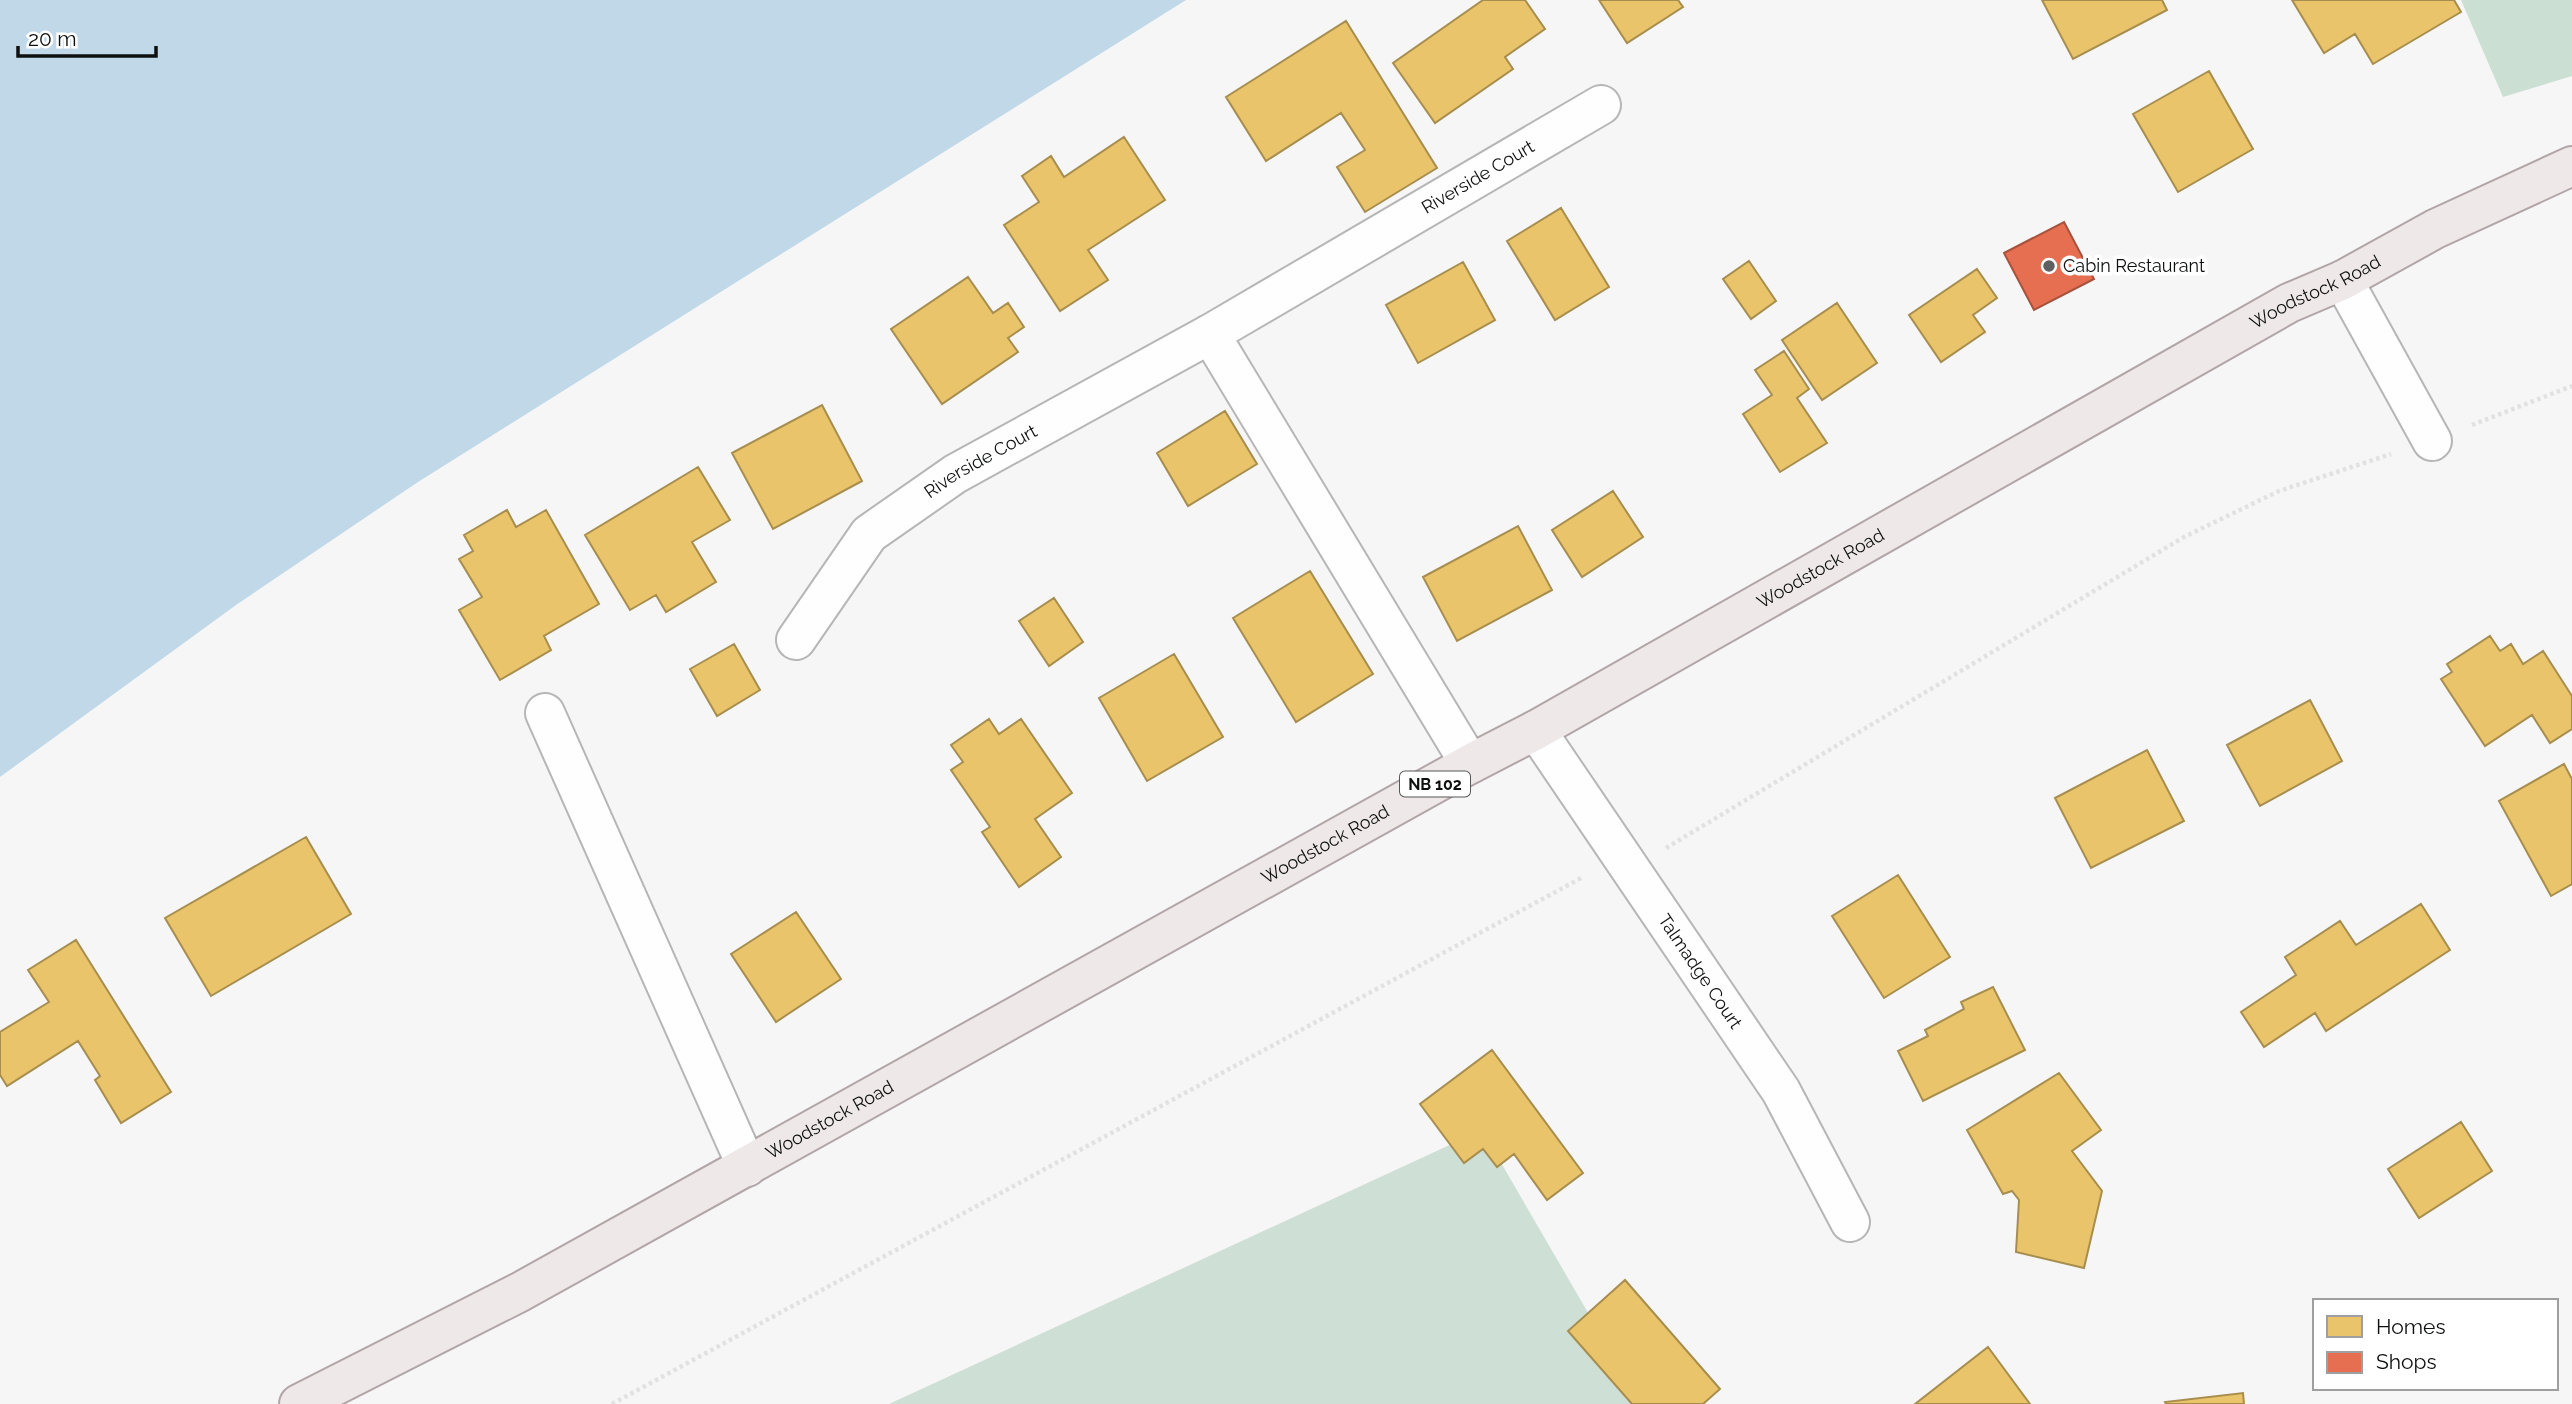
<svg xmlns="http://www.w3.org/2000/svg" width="2572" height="1404" viewBox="0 0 2572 1404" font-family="Raleway,sans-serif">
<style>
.green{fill:#cedfd5}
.forest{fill:#cbdfd3}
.water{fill:#c1d8e9}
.homes{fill:#e9c46a;stroke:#a78e4f;stroke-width:2}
.shops{fill:#e76f51;stroke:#a6523d;stroke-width:2}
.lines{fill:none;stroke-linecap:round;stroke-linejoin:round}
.minor-casing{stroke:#b6b6b6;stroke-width:42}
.major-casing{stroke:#b2a5a8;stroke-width:42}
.path{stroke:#e1e1e2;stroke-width:4.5;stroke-dasharray:3.5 3.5;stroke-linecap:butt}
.minor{stroke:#fefefe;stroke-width:38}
.major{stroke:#eee8e9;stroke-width:38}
.poi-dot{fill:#5f6060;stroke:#fff;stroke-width:2.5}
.labels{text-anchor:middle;stroke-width:7;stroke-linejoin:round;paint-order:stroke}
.shield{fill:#fff;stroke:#565757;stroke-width:2}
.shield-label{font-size:16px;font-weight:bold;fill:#0e0f0f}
.street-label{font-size:18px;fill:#0e0f0f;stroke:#fff}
.poi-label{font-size:18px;fill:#0e0f0f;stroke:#fff;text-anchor:start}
</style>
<rect width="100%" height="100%" fill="#f6f6f6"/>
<path class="green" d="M1482 1130 1641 1404H889Z"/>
<path class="forest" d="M2461 0H2572V76L2503 97Z"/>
<path class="water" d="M0 0H1186L418 482 236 605 0 777Z"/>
<path class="homes" d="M1483 0H1525L1545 29 1505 57 1513 69 1435 123 1393 63Z
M1599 0H1678L1683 7 1627 43Z
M2042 0H2162L2167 10 2073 59Z
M2292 0H2454L2461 12 2373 64 2355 34 2324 53Z
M1346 21 1437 168 1365 212 1337 167 1365 150 1341 113 1266 161 1226 97Z
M2209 71 2253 149 2178 192 2133 114Z
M1124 137 1165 200 1088 250 1108 280 1060 311 1004 225 1039 202 1022 176 1051 156 1064 177Z
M1561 208 1609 287 1555 320 1507 241Z
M1749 261 1776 301 1751 319 1723 279Z
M1463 262 1495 320 1418 363 1386 305Z
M1977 269 1997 298 1973 315 1985 332 1941 362 1909 315Z
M968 277 993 313 1008 303 1024 327 1008 338 1018 352 942 404 891 329Z
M1837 303 1877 363 1822 400 1782 340Z
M1784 351 1809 389 1797 398 1827 443 1780 472 1743 414 1772 395 1755 370Z
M822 405 862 481 773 529 732 453Z
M1225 411 1257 464 1188 506 1157 453Z
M698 467 730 520 692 542 716 582 666 612 656 595 630 610 585 535Z
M1613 491 1643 537 1582 577 1552 530Z
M507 510 516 527 546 510 599 604 544 636 551 650 500 680 459 610 482 597 459 559 473 551 464 535Z
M1518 526 1552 590 1457 641 1423 577Z
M1310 571 1373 674 1296 722 1233 618Z
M1054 598 1083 642 1049 666 1019 621Z
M2490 636 2500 651 2511 644 2523 664 2543 651 2572 696V729L2550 743 2532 715 2485 746 2441 679 2452 672 2447 664Z
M734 644 760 690 717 716 690 669Z
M1174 654 1223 737 1147 781 1099 698Z
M2310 700 2342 761 2260 806 2227 745Z
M989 719 999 734 1021 719 1072 793 1035 819 1061 857 1019 887 982 832 990 827 951 770 963 762 951 745Z
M2147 750 2184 821 2091 868 2055 798Z
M2564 764 2572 779V884L2551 896 2499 801Z
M306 837 351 914 211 996 165 918Z
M1898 875 1950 957 1884 998 1832 916Z
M2421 904 2450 950 2326 1031 2315 1013 2264 1047 2241 1012 2296 975 2285 957 2340 921 2356 945Z
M796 912 841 979 776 1022 731 954Z
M76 940 171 1092 121 1123 95 1080 100 1076 78 1041 7 1086 0 1075V1032L49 1002 28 970Z
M1993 987 2025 1050 1923 1101 1898 1051 1928 1036 1925 1030 1964 1009 1961 1002Z
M1492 1050 1583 1173 1547 1200 1514 1154 1497 1167 1483 1149 1464 1163 1420 1104Z
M2059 1073 2101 1130 2072 1151 2102 1191 2084 1268 2016 1252 2019 1200 2012 1191 2003 1194 1967 1130Z
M2461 1122 2492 1171 2419 1218 2388 1169Z
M1625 1280 1720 1389 1703 1404H1632L1568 1331Z
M1988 1347 2030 1404H1915Z
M2243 1393 2244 1404H2166L2165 1402Z"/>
<path class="shops" d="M2064 222 2094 279 2034 310 2004 253Z"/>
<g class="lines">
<g class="minor-casing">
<g id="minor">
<path d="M2343 280 2432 441"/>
<path d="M1210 334 1470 764"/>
<path id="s1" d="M796 640 869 534 955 474 1210 334 1601 105"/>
<path d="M545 713 747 1167"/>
<path id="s2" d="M1536 730 1781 1091 1850 1222"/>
</g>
</g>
<g class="major-casing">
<g id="major">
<path id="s3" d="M299 1404 520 1292 1470 764 1536 730 2289 303 2343 280 2435 229 2572 166"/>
</g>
</g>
<path class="path" d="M2472 425 2572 386
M1666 848 2184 537 2279 491 2391 454
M612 1404 1583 877"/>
<use href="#minor" class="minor"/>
<use href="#major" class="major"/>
</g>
<circle class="poi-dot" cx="2049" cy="266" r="7"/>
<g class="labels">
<rect class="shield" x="1400" y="771.5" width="70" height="25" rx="5"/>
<g class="shield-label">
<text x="1435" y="790">NB 102</text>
</g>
<g class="street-label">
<text dy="6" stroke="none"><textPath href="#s1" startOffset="835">Riverside Court</textPath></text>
<text dy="6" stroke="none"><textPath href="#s3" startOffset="2303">Woodstock Road</textPath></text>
<text dy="6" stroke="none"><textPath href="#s1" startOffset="262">Riverside Court</textPath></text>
<text dy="6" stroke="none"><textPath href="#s3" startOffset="1736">Woodstock Road</textPath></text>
<text dy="6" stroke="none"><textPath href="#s3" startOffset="1169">Woodstock Road</textPath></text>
<text dy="6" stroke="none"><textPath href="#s2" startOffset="292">Talmadge Court</textPath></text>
<text dy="6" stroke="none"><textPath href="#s3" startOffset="602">Woodstock Road</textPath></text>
</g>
<g class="poi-label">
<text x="2063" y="272">Cabin Restaurant</text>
</g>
</g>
<rect x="2313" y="1299" width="245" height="91" fill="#ffffff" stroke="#9f9f9f" stroke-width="2"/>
<rect x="2327" y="1316" width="35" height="21" fill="#e9c46a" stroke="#9f9f9f" stroke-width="2"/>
<text x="2376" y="1334" font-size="21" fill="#0e0f0f">Homes</text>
<rect x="2327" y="1352" width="35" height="21" fill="#e76f51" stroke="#9f9f9f" stroke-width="2"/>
<text x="2376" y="1369" font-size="21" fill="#0e0f0f">Shops</text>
<path d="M18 46v10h138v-10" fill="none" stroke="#0e0f0f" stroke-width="3.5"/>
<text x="28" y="46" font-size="21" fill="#0e0f0f" stroke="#ffffff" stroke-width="5" paint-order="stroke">20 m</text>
</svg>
